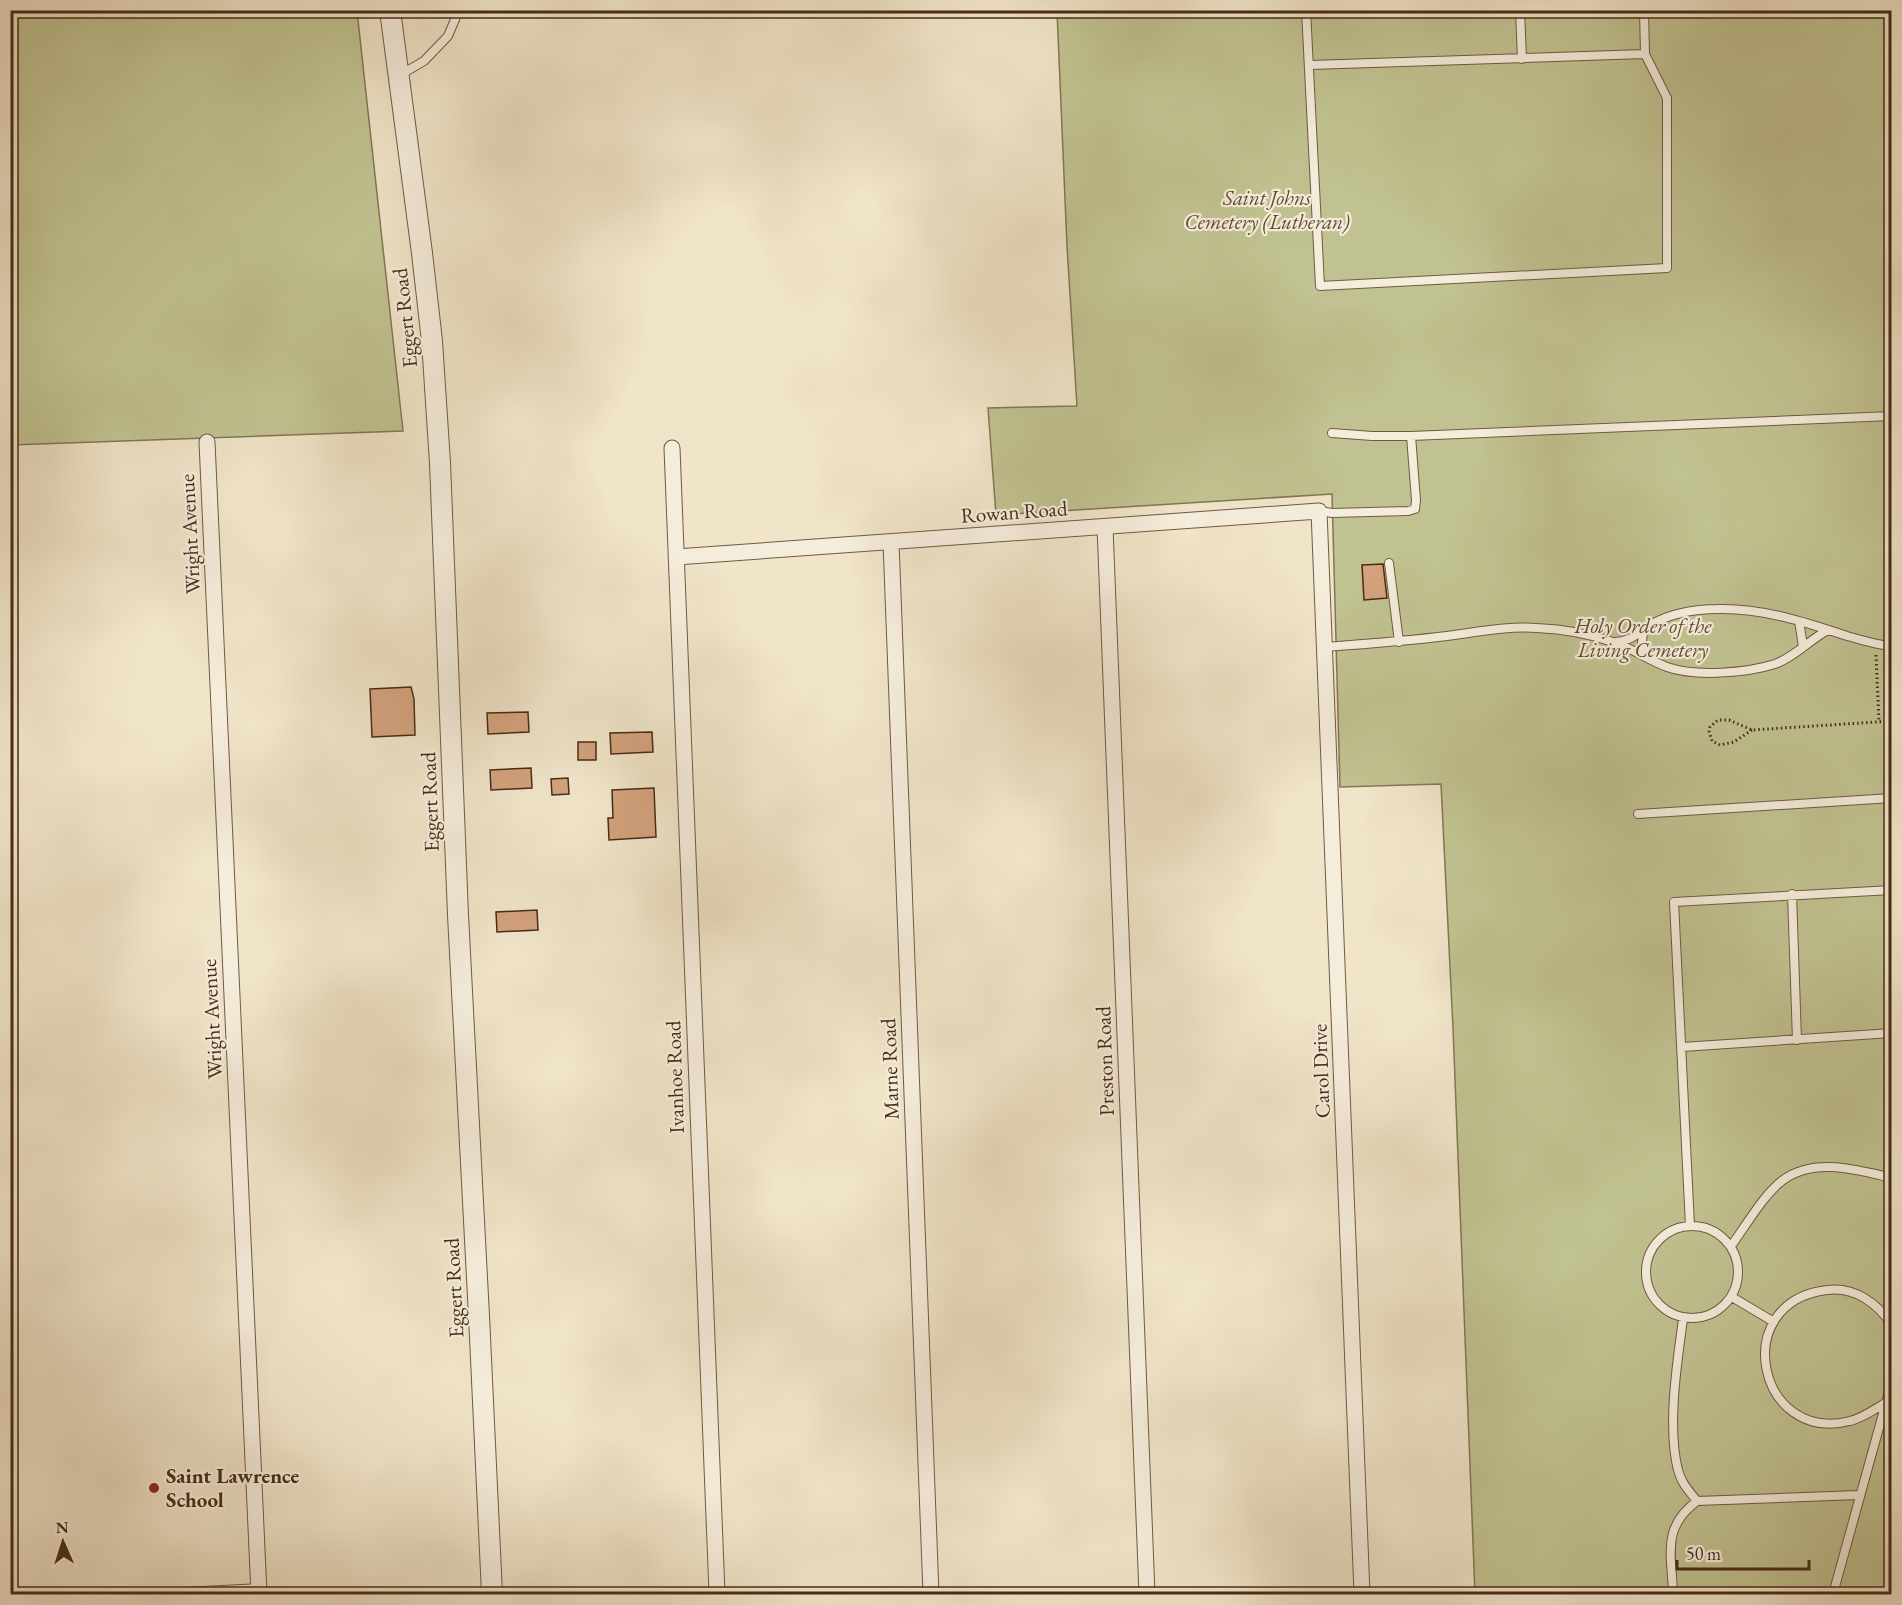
<svg xmlns="http://www.w3.org/2000/svg" width="1902" height="1605" viewBox="0 0 1902 1605" font-family="'EB Garamond',serif">
<style>
.green{fill:#c1c291;stroke:#847654;stroke-width:1.5}
.building{fill:#d3a27d;stroke:#482b16;stroke-width:1.5}
.lines{fill:none;stroke-linecap:round;stroke-linejoin:round}
.service-casing{stroke:#725943;stroke-width:10}
.minor-casing{stroke:#725943;stroke-width:17}
.tertiary-casing{stroke:#725943;stroke-width:22}
.path{stroke:#482b16;stroke-width:3;stroke-dasharray:1.5 3;stroke-linecap:butt}
.service{stroke:#f5eddc;stroke-width:8}
.minor{stroke:#f5eddc;stroke-width:15}
.tertiary{stroke:#f5eddc;stroke-width:20}
.poi-dot{fill:#8f2418;stroke:#f5eddc;stroke-width:2}
.labels{text-anchor:middle;stroke-width:4.5;stroke-linejoin:round;paint-order:stroke}
.park-label{font-size:21px;font-style:italic;fill:#60492f;stroke:#f5eddc}
.street-label{font-size:21px;fill:#482b16;stroke:#f5eddc}
.poi-label{font-size:21px;font-weight:bold;fill:#482b16;stroke:#f5eddc;text-anchor:start}
</style>
<rect width="100%" height="100%" fill="#f0e4c9"/>
<filter id="stains"><feTurbulence type="fractalNoise" baseFrequency=".00333" numOctaves="4"/><feColorMatrix values="0 0 0 0 .2 0 0 0 0 .09 0 0 0 0 .02 0 0 0 .5 -.17"/></filter>
<radialGradient id="worn" r=".72"><stop offset=".6" stop-color="#630" stop-opacity="0"/><stop offset="1" stop-color="#630" stop-opacity=".3"/></radialGradient>
<path class="green" d="M10 11H357L403 431 11 445Z
M1057 11H1891V1594H1475L1453 1028 1441 784 1340 787 1332 494 996 515 988 408 1077 406 1067 246Z"/>
<path class="building" d="M1383 564 1387 598 1364 600 1362 565Z
M411 687 414 699 415 735 372 737 370 689Z
M528 712 529 732 488 734 487 713Z
M652 732 653 752 611 754 610 733Z
M578 742H596V760H578Z
M531 768 532 788 491 790 490 770Z
M568 778 569 794 552 795 551 779Z
M654 788 656 837 609 840 608 818H613L612 790Z
M537 910 538 930 497 932 496 912Z"/>
<g class="lines">
<g class="service-casing">
<path id="service" d="M1306 10 1320 286 1667 268V98L1645 54 1644 10
M1520 10 1522 59
M1310 65 1645 54
M400 75 424 61 448 36 459 10
M1332 433 1372 436H1411L1892 416
M1319 511 1332 513 1408 511 1415 509 1416 500 1411 436
M1389 563 1399 642
M1799 621 1803 646
M1643 632 1642 642 1646 657
M1616 642C1634 640 1638 632 1652 624 1672 613 1696 609 1718 609 1763 608 1805 622 1847 636 1862 640 1876 645 1892 646
M1325 647C1366 644 1406 641 1447 636 1477 632 1507 626 1537 628 1562 629 1590 634 1613 642 1632 648 1648 660 1667 667 1695 677 1747 673 1775 664 1795 657 1809 640 1828 630
M1638 814 1892 798
M1792 894 1797 1040
M1682 1047 1892 1033
M1646 1272a46 46 0 1 1 92 0a46 46 0 1 1-92 0Z
M1690 1226 1674 902 1892 890
M1731 1246C1746 1226 1763 1195 1783 1180 1815 1157 1857 1170 1892 1178
M1732 1297 1774 1322
M1887 1402C1875 1409 1863 1418 1850 1421 1758 1445 1727 1302 1827 1290 1854 1286 1877 1303 1892 1325
M1697 1501 1859 1495
M145 1594 259 1588
M1673 1594C1672 1555 1661 1528 1697 1501 1690 1492 1681 1483 1678 1470 1667 1427 1677 1363 1683 1319
M1833 1594 1892 1381"/>
</g>
<g class="minor-casing">
<path id="minor" d="M207 442 259 1594
M672 448 717 1594
M1105 527 1147 1594
M891 542 931 1594
M676 557 1319 511 1362 1594"/>
</g>
<g class="tertiary-casing">
<path id="tertiary" d="M390 10 422 253 432 341 440 463 458 915 479 1316 492 1594"/>
</g>
<path class="path" d="M1876 655 1879 722
M1752 730 1734 742 1720 745 1712 741 1709 731 1710 727 1718 720H1729L1752 730 1892 721"/>
<use href="#service" class="service"/>
<use href="#minor" class="minor"/>
<use href="#tertiary" class="tertiary"/>
</g>
<circle class="poi-dot" cx="154" cy="1488" r="6"/>
<g class="labels">
<g class="park-label">
<text x="1267" y="205">Saint Johns<tspan x="1267" dy="24">Cemetery (Lutheran)</tspan></text>
<text x="1643" y="633">Holy Order of the<tspan x="1643" dy="24">Living Cemetery</tspan></text>
</g>
<g class="street-label">
<text transform="translate(405 318) rotate(-96)" y="7">Eggert Road</text>
<text transform="translate(1014 512) rotate(-4)" y="7">Rowan Road</text>
<text transform="translate(190 534) rotate(-93)" y="7">Wright Avenue</text>
<text transform="translate(430 802) rotate(-92)" y="7">Eggert Road</text>
<text transform="translate(212 1019) rotate(-93)" y="7">Wright Avenue</text>
<text transform="translate(1105 1061) rotate(-92)" y="7">Preston Road</text>
<text transform="translate(890 1069) rotate(-92)" y="7">Marne Road</text>
<text transform="translate(1321 1071) rotate(-92)" y="7">Carol Drive</text>
<text transform="translate(675 1077) rotate(-92)" y="7">Ivanhoe Road</text>
<text transform="translate(454 1288) rotate(-93)" y="7">Eggert Road</text>
</g>
<g class="poi-label">
<text x="166" y="1483">Saint Lawrence<tspan x="166" dy="24">School</tspan></text>
</g>
</g>
<rect width="1902" height="1605" fill="none" stroke="#f0e4c9" stroke-width="36"/>
<rect x="12" y="12" width="1878" height="1581" fill="none" stroke="#482b16" stroke-width="3"/>
<rect x="18" y="18" width="1866" height="1569" fill="none" stroke="#482b16" stroke-width="1.5"/>
<g transform="translate(63 1542) rotate(357)" stroke="#f5eddc" stroke-width="4.5" paint-order="stroke">
<path d="M0-4.5L10 22L0 15L-10 22Z" fill="#482b16"/>
<text y="-9" font-size="16" font-weight="bold" text-anchor="middle" fill="#482b16">N</text>
</g>
<path d="M1677 1560v9h132v-9" fill="none" stroke="#482b16" stroke-width="3"/>
<text x="1686" y="1560" font-size="18" fill="#482b16" stroke="#f5eddc" stroke-width="4.5" paint-order="stroke">50 m</text>
<rect width="100%" height="100%" filter="url(#stains)"/>
<rect width="100%" height="100%" fill="url(#worn)"/>
</svg>
